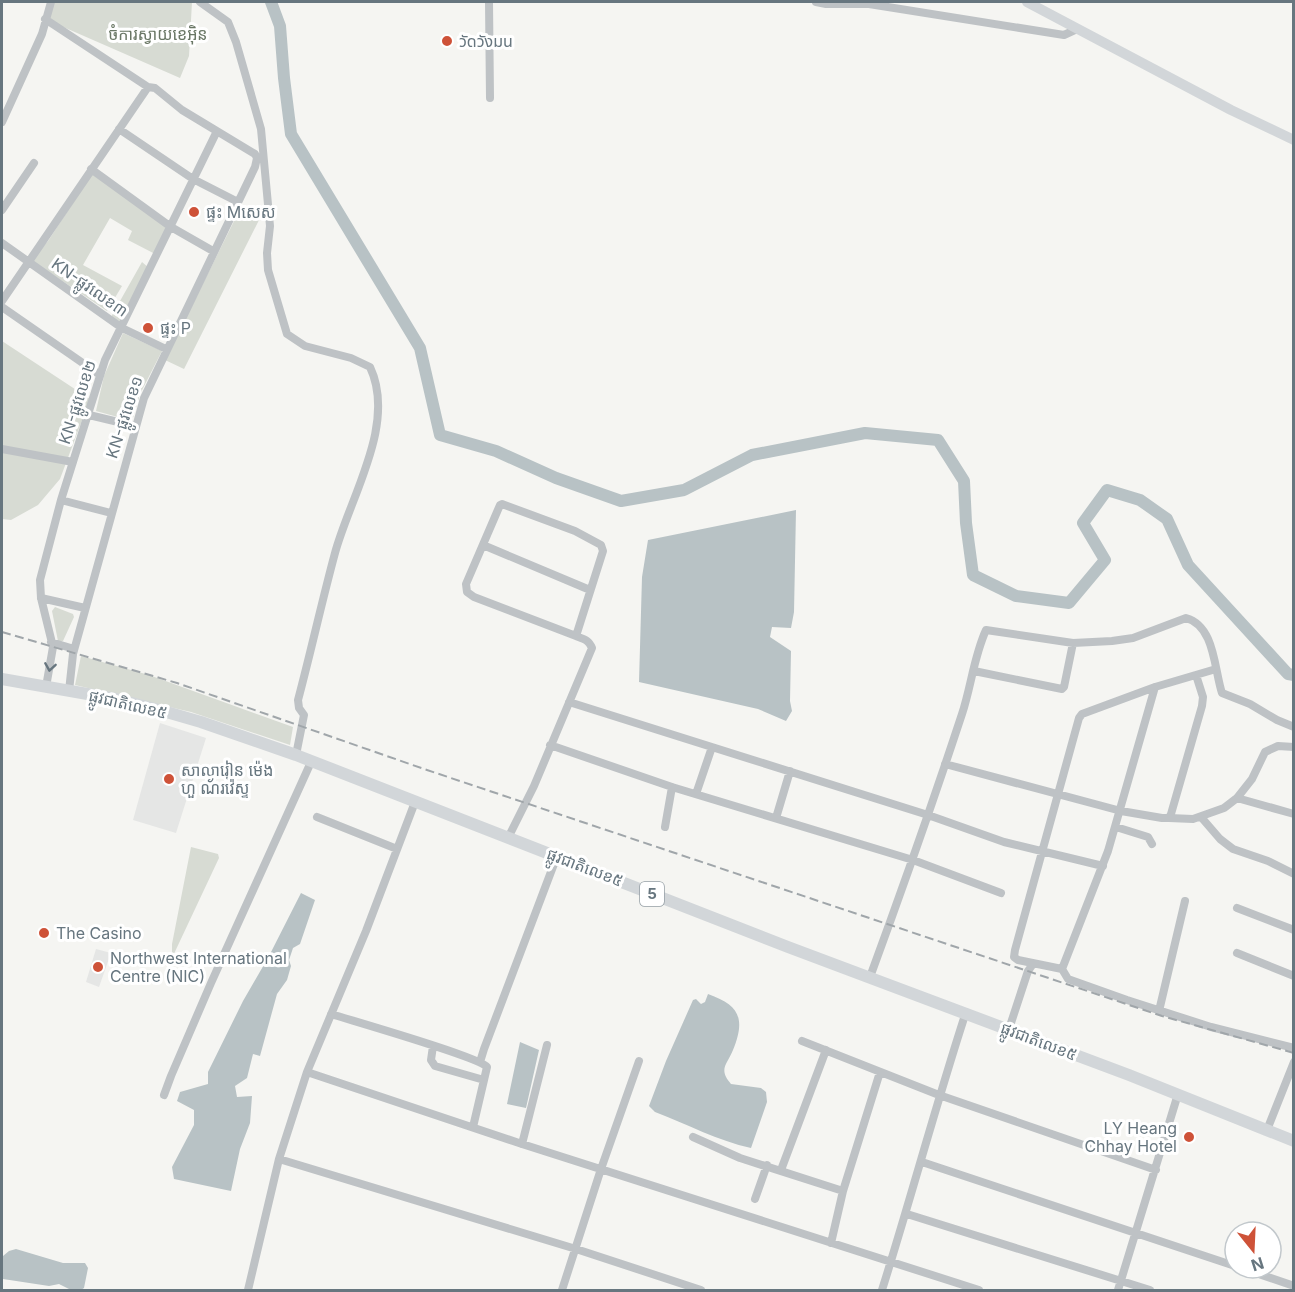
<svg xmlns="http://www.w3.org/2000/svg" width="1295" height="1292" viewBox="0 0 1295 1292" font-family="Inter,'Noto Sans Khmer','Noto Sans Thai',sans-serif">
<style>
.built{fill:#e5e6e5}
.green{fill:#d7dbd3}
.water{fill:#b8c2c5}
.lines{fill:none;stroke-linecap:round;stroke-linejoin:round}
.river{stroke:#b8c2c5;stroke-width:12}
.minor{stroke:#bec2c5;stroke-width:8}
.major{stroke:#d2d6d9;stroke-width:10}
.highway{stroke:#d2d6d9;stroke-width:12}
.rail{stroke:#a0a6aa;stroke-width:2;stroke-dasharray:9 4.5;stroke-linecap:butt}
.oneway{stroke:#67767f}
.poi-dot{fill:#ce5238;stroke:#fff;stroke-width:2}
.labels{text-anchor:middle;stroke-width:6;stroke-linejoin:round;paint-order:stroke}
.shield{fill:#fff;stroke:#959fa5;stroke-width:1.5}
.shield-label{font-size:15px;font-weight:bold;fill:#67767f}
.park-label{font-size:16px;fill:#6a7765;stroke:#fff}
.poi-label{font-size:16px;fill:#67767f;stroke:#fff;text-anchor:start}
.street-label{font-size:16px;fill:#67767f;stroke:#fff}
</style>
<rect width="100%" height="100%" fill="#f5f5f2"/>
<path class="built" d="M160 723 206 738 176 833 133 820Z
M96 949 111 953 99 987 86 982Z"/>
<path class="green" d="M52 2H192L189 56 180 78 45 19Z
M92 174 169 228 157 255 128 240 132 231 110 218 83 265 122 286 107 311 31 260 48 241Z
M242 205 257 212 261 216 184 369 165 360Z
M142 262 149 268 121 324 111 317Z
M123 333 162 351 140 394 132 421 96 411 104 376Z
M2 341 90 399 60 479 38 505 11 520 2 519Z
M55 607 73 614 74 617 63 641H58L52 611Z
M81 656 149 675 293 727 290 745 191 712 75 685Z
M191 847 218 854 219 858 172 958V944Z"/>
<path class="water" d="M796 510 794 612 791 628 772 627 770 637 791 651 790 701 792 711 786 721 758 709 639 682 642 577 648 540Z
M301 893 315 900 300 944 293 948 289 960 291 966 287 980 277 994 260 1056 253 1054 247 1078 235 1086 237 1097 252 1096 250 1123 240 1149 231 1191 174 1179 172 1167 194 1125V1110L177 1101 180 1092 208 1084V1072L243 1001 269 956Z
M708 994C739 1005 746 1018 733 1050 727 1065 718 1069 731 1084L761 1088 766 1092 767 1102 751 1148C718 1141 687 1124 655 1112L649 1106 666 1061 693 1000 696 999 701 1004 705 1002Z
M520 1042 539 1050 526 1108 507 1104Z
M16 1249 63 1263H85L88 1268 84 1288 81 1290H71L59 1284 49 1286 3 1279V1256L9 1251Z"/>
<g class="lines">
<path class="river" d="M271 2 280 26 284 78 291 134 420 348 440 435 496 451 556 478 621 501 684 490 752 455 865 433 938 440 964 481 966 523 973 575 1016 596 1069 603 1105 560 1083 523 1107 490 1140 500 1167 519 1188 565 1288 674 1294 675"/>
<path class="minor" d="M200 2 228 22 236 42 261 129 270 226 267 253 268 270 287 334 305 346 351 358 370 367C397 424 350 497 335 553 322 601 311 651 298 700L299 708 304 715 296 755
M489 2 490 98
M816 2 826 4H869L1064 35 1077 29
M45 19 148 87
M2 122 42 34 51 2
M119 129 193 179 238 202
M91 169 171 227 213 251
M2 210 34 163
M2 243 122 328 166 349
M2 301 148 87 155 88 182 110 255 154 257 158 255 167 144 398 73 654 69 691
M2 307 100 375
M89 415 135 426
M2 449 73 462
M61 500 111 513
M483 545 590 590
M41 598 85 608
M51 642 74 649
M974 671 1062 689 1064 687 1073 643
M46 687 53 647 41 598 40 580 61 500 105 360 217 131
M569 702 928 815 1004 842 1103 866
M550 745 672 787 913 860 1001 893
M945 764 1121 811 1162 818H1169L1171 814 1202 706 1203 697 1196 675
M696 794 712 747
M1237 798 1294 814
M317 817 397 849
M1201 817 1220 839 1233 849 1268 861 1294 874
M776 818 790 771
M1169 818 1193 819 1224 808 1237 798 1252 779 1265 752 1278 746 1294 747
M665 827 672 787
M1116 827 1148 837 1152 844
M508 838 534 786 592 648C589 640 584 639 576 636L474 597 467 592 466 584 500 505 502 504 575 531 601 545 603 551 576 636
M1237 908 1294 930
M1237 953 1294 976
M1062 969 1018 960 1014 957 1015 950 1079 718 1082 714 1155 687 1216 669
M1062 969 1108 851 1155 687
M1062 969 1068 979 1127 1000 1211 1027 1294 1048
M870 977C902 890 933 802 962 714 971 687 974 656 986 630L1073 643 1112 641 1133 638 1186 618C1215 626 1214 669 1222 693L1250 704 1277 720 1294 727
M1159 1011 1185 901
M331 1014C353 1021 479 1057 487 1067L484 1080 435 1066 431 1060 433 1046
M1009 1029 1028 971 1033 964
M802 1041 939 1095 1156 1170
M480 1062 484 1049 557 856
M307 1072 522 1144 979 1290
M164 1095 171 1076 211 983 311 762
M473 1127 484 1080
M1267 1130 1294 1062
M693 1137 740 1158 843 1191
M522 1144 547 1045
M279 1159 576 1249 701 1290
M922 1162 1235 1266
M781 1170 826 1050
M755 1199 767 1165
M907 1214 1150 1290
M831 1243 843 1191 880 1072
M1241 1268 1294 1286
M248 1290 279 1159 307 1072 366 931 415 802
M562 1290 601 1169 639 1061
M882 1290C911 1198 936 1104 966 1012
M1118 1290 1178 1094"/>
<path class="major" d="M1027 2 1231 110 1294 140"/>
<path class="highway" d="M2 679 116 699 163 711 201 722 296 755 788 947 1129 1075 1294 1141"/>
<path class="rail" d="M2 632 177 683 427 770 1162 1016 1294 1053"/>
</g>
<defs><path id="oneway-chevron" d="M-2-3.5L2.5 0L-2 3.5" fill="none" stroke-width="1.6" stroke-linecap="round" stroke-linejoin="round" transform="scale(1.5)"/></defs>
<use class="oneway" href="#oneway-chevron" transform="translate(50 667) rotate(99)"/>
<g class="poi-dot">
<circle cx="447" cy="41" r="6"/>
<circle cx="194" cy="212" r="6"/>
<circle cx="148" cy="328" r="6"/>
<circle cx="169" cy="779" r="6"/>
<circle cx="44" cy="933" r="6"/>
<circle cx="98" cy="967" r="6"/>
<circle cx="1189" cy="1137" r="6"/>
</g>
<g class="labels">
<rect class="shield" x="640" y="882" width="24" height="24" rx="4.5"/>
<g class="shield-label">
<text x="652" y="899">5</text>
</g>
<g class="park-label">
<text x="158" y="40">ចំការស្វាយខេអ៊ិន</text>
</g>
<g class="poi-label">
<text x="459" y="47">วัดวังมน</text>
<text x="206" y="218">ផ្ទះ Mសេស</text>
<text x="160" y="334">ផ្ទះ P</text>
<text x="181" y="776">សាលារៀន ម៉េង<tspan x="181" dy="18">ហួ ណ័រវ៉េស្ទ</tspan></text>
<text x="56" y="939">The Casino</text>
<text x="110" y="964">Northwest International<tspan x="110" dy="18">Centre (NIC)</tspan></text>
<text x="1177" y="1134" text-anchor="end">LY Heang<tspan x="1177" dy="18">Chhay Hotel</tspan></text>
</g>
<g class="street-label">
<text transform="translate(90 287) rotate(35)" y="6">KN-ផ្លូវលេខ៣</text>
<text transform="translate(77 402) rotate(-72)" y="6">KN-ផ្លូវលេខ២</text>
<text transform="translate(124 417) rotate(-72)" y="6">KN-ផ្លូវលេខ១</text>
<text transform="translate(128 704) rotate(13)" y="6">ផ្លូវជាតិលេខ៥</text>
<text transform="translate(585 867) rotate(21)" y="6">ផ្លូវជាតិលេខ៥</text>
<text transform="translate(1039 1041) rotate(21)" y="6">ផ្លូវជាតិលេខ៥</text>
</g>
</g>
<rect width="1295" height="1292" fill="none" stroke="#67767f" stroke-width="6"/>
<g transform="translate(1253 1250) rotate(162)"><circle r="28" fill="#ffffff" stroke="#c2c8cc" stroke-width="1.5"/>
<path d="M0-4.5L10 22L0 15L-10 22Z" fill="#ce5238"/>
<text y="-9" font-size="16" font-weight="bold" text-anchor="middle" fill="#67767f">N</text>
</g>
</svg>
